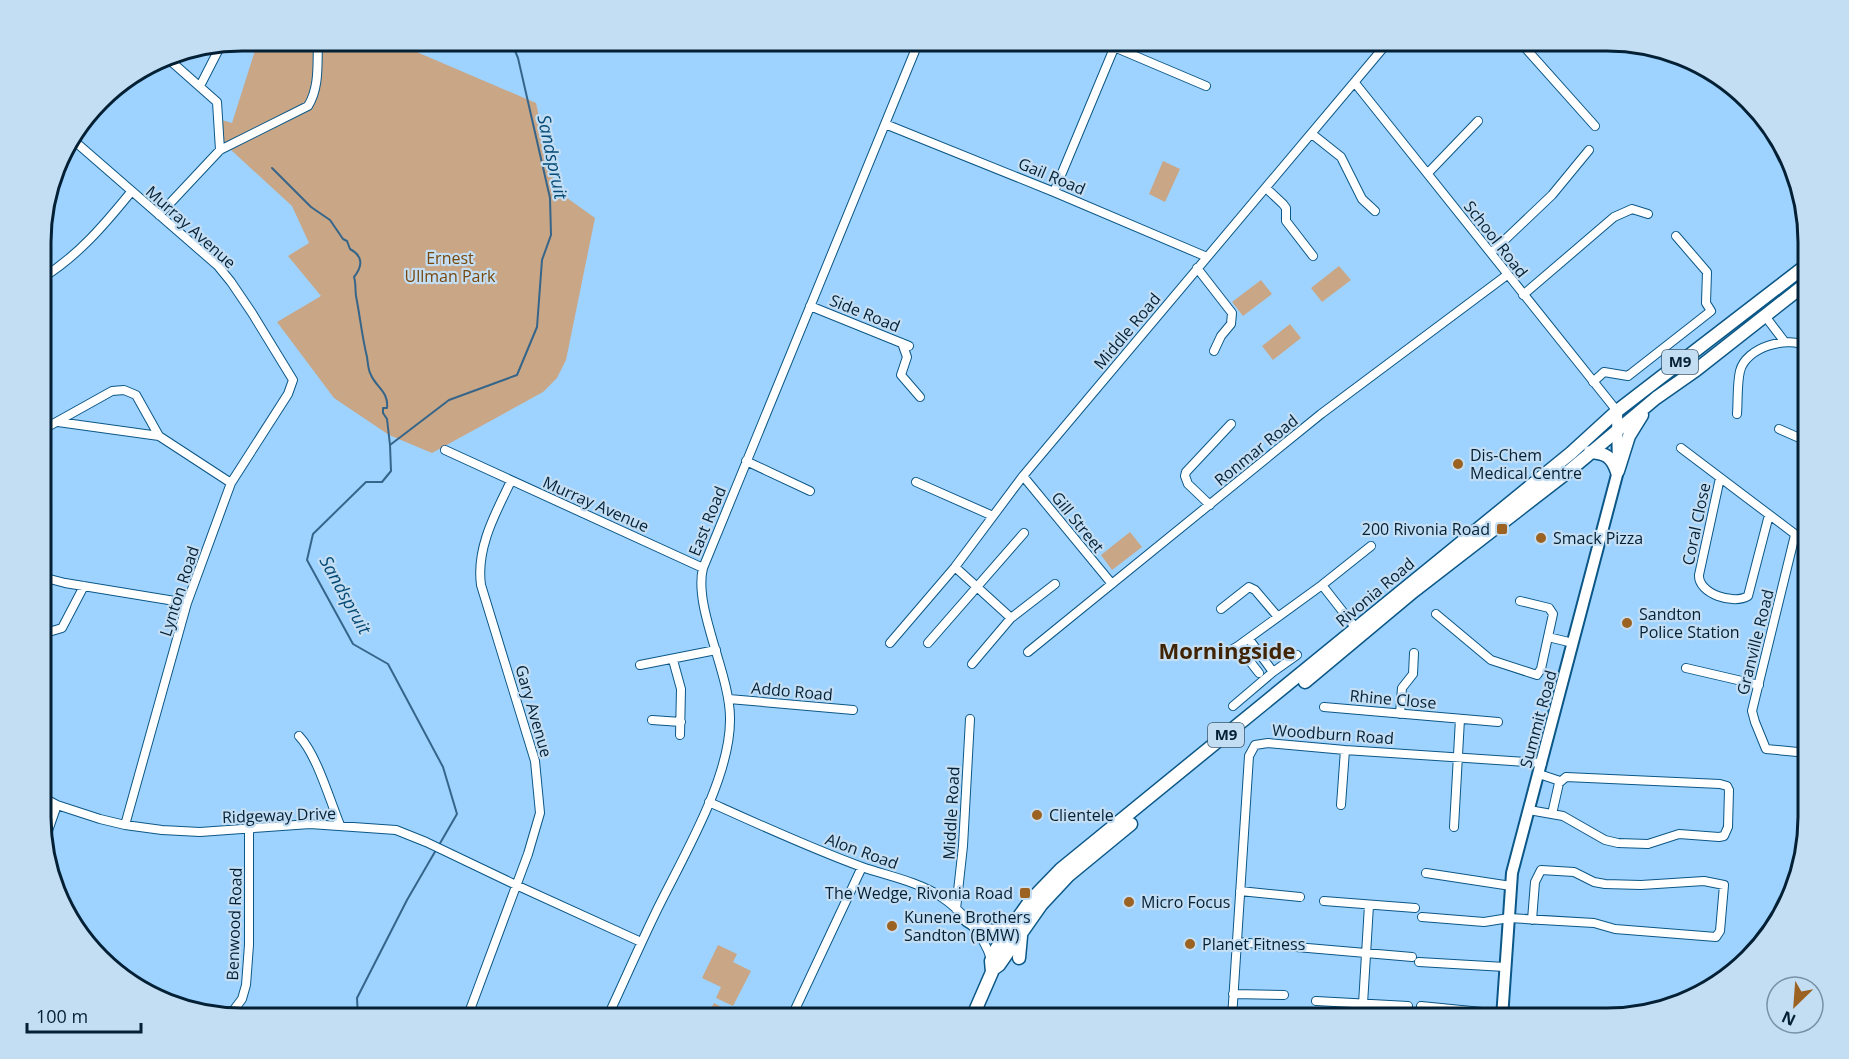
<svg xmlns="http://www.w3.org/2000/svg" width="1849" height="1059" viewBox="0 0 1849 1059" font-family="'Open Sans',sans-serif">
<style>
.green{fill:#c9a686}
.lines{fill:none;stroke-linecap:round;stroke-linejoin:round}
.stream{stroke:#36658a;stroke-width:2}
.minor-casing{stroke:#0b5787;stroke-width:10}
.secondary-casing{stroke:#0b5787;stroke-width:14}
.primary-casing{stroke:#0b5787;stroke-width:15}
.minor{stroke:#fff;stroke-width:8}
.secondary{stroke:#fff;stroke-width:10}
.primary{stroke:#fff;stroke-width:12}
.poi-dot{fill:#9c6221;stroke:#c3ddf3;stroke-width:2}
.labels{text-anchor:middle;stroke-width:4.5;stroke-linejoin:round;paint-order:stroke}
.shield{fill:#c3ddf3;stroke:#3d596e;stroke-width:1.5}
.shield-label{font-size:15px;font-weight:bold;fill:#042035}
.street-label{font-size:16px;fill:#042035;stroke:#c3ddf3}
.park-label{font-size:16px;fill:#77470c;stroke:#c3ddf3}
.poi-label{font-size:16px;fill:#042035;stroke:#c3ddf3;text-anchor:start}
.water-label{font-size:18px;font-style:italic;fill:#054a75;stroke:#c3ddf3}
.district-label{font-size:22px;font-weight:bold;fill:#402405;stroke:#c3ddf3}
.rim{fill:none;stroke:#042035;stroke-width:3}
</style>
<rect width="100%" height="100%" fill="#9ed3ff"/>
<path class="green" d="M258 41H391L536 103 556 190 595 218 566 360 557 378 543 392 432 453 389 435 334 398 277 322 321 296 288 256 309 243 292 206 218 138V119L232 123Z
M1163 161 1180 169 1165 202 1149 194Z
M1339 266 1351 280 1322 302 1311 288Z
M1261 280 1272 294 1243 316 1232 302Z
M1290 324 1301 338 1273 360 1262 346Z
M1130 532 1142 547 1112 570 1101 555Z
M718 945 737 954 733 962 751 971 733 1006 716 998 721 987 702 978Z
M714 1003 731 1012 728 1018H706Z"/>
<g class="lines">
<path class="stream" d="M272 168 311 207 330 220 343 239 347 241 350 249C363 256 363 266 354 277 356 283 355 289 356 296 360 316 362 337 367 357 368 363 368 370 371 375 376 387 389 392 387 408H383V413L387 419 390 445
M439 845 457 814 443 767 388 664 353 644 307 560 313 534 366 482H382L391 471 390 445 449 400 517 375 537 327 542 260 551 235 550 198 518 58 511 41
M358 1018 357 998 407 900 436 850"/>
<g class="minor-casing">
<path id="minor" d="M1519 41 1595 126
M1114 47 1206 86
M165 56 217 102 220 150
M1355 83 1617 411
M200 86 221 45
M885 124 1054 192 1207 257
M1312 134 1341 157 1362 199 1375 211
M72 139 218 266 231 282 252 313 293 380 288 394 231 483 187 603 125 825
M1428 173 1478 121
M1266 188 1283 204 1286 208V221L1313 256
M1054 192 1117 41
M159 215 220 150 308 106C320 87 317 62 318 41
M1491 253 1552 195 1589 150
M1197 268 1232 313 1231 324 1221 336 1214 351
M42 278C78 256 105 224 131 192
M1523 295 1614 217 1632 209 1648 214
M810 306 909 346
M1765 316 1784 341
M902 343 907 357 901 375 920 397
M1593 382 1604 372 1628 376 1711 311 1706 303 1707 272 1676 236
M1737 414C1738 400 1737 384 1740 371 1746 347 1788 335 1808 347
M58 422 159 436
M1779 429 1804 440 1808 456
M42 430 112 391 124 390 136 395 159 436 231 483
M1681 448 1808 544
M445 450 703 568
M746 461 810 491
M1023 476 1112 584
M1720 478 1699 575C1698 594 1734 605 1748 596L1769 515
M916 482 993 516
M1210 505 1188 484 1185 476 1186 472 1231 424
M1795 535 1752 711 1755 722 1766 749 1808 753
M955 567 1011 618
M42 577 65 583 187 603
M1322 585 1371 546
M1221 609 1249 587 1255 590 1278 617
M1436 614 1491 660 1537 675 1541 669 1553 614 1549 608 1520 601
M42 628 52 631 62 628 84 586
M1548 637 1573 643
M890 643 955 567 1023 476 1389 41
M928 643 1024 533
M1238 646 1259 673
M1028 652 1321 414 1507 275
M1218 653H1226L1238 646 1322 585 1358 631
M673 660 681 689 680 735
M972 664 1011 618 1055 584
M640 665 716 650
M1686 668 1759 685
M1273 672 1297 655
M729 699 853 710
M1233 706 1273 672 1249 639
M1324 707 1498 722
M1400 714 1402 688 1413 674 1414 653
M652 720 681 722
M299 736C317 755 330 801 340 825
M1539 774 1560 781
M42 797 57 805 100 819 125 825 162 830 200 832 310 824 396 830 426 842 516 885 641 942
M709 802C760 825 810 848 862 867 888 876 916 881 940 896 960 909 984 935 991 959
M1341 805 1345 750
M1529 810 1563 816 1605 840 1618 843 1648 844 1679 834 1719 837 1724 836 1728 827 1729 790 1727 786 1720 784 1566 777 1559 783 1552 814
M1454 827 1460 719
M43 845 57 805
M1426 873 1511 886
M1240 891 1300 897
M1324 901 1415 908
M956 909 963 846 970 719
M1422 917 1484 922 1509 918 1594 923 1615 929 1716 937 1720 931 1724 885 1704 881 1641 885 1605 884 1594 882 1574 872 1541 870 1535 882 1532 920
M1237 942 1412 957
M1419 962 1505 967
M140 990 146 993
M1233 994 1284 995
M1316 1001 1408 1006
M1363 1004 1369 905
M1421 1006 1502 1014
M230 1015 242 999 246 985 249 945V829
M467 1018 528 854 540 813 535 761 481 585C476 548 495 514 511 481
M607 1018C623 984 638 949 655 914 681 860 730 780 730 720 731 675 693 608 703 568L919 41
M791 1018 862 867
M1232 1018 1249 756 1255 745 1268 743 1345 750 1542 763"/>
</g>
<g class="secondary-casing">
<path id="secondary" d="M1502 1018 1512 873 1618 471 1617 411"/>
</g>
<g class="primary-casing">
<path id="primary" d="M1590 452C1606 453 1612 457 1617 472
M1618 471 1629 436 1642 415
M1305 682 1414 591 1569 471 1656 398 1696 370 1808 282
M967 920C982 930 995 936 1012 924
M1019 958 1021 936
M992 970 999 965 1041 905 1069 875 1131 824
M972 1018 992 972 991 961 996 949 1030 901 1061 869 1571 453 1617 411 1808 264"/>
</g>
<use href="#minor" class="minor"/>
<use href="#secondary" class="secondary"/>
<use href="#primary" class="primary"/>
</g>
<g class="poi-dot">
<circle cx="1458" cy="464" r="6"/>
<rect x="1496" y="523" width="12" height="12" rx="3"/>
<circle cx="1541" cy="538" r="6"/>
<circle cx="1627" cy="623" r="6"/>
<circle cx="1037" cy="815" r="6"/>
<rect x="1019" y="887" width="12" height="12" rx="3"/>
<circle cx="1129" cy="902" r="6"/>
<circle cx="892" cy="926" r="6"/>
<circle cx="1190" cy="944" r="6"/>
</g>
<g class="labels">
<g class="shield">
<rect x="1662" y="350" width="36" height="24" rx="4.5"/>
<rect x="1208" y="723" width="36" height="24" rx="4.5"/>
</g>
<g class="shield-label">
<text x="1680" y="367">M9</text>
<text x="1226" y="740">M9</text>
</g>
<g class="street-label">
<text transform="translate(1052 176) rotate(23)" y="6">Gail Road</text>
<text transform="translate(191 227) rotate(42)" y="6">Murray Avenue</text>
<text transform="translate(1496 239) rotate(52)" y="6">School Road</text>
<text transform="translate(865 313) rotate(22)" y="6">Side Road</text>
<text transform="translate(1127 331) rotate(-50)" y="6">Middle Road</text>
<text transform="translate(1256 450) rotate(-39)" y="6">Ronmar Road</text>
<text transform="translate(596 504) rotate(24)" y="6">Murray Avenue</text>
<text transform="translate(707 521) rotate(-68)" y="6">East Road</text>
<text transform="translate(1078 522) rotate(51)" y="6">Gill Street</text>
<text transform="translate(1696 524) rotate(-78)" y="6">Coral Close</text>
<text transform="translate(179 591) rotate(-72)" y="6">Lynton Road</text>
<text transform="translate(1375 592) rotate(-40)" y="6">Rivonia Road</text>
<text transform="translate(1755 642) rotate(-76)" y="6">Granville Road</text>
<text transform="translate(792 691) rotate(5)" y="6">Addo Road</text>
<text transform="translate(1393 699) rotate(5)" y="6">Rhine Close</text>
<text transform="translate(534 711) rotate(74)" y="6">Gary Avenue</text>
<text transform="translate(1538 719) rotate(-75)" y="6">Summit Road</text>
<text transform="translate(1333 734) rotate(4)" y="6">Woodburn Road</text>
<text transform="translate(951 813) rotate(-87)" y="6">Middle Road</text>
<text transform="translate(279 815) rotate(-2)" y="6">Ridgeway Drive</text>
<text transform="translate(862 851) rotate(20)" y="6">Alon Road</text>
<text transform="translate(234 924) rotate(-88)" y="6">Benwood Road</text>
</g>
<g class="park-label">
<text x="450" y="264">Ernest<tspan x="450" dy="18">Ullman Park</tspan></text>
</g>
<g class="poi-label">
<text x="1470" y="461">Dis-Chem<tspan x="1470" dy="18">Medical Centre</tspan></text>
<text x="1490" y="535" text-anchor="end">200 Rivonia Road</text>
<text x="1553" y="544">Smack Pizza</text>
<text x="1639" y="620">Sandton<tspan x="1639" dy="18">Police Station</tspan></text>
<text x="1049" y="821">Clientele</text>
<text x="1013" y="899" text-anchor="end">The Wedge, Rivonia Road</text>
<text x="1141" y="908">Micro Focus</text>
<text x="904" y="923">Kunene Brothers<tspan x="904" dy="18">Sandton (BMW)</tspan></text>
<text x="1202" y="950">Planet Fitness</text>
</g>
<g class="water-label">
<text transform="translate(552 157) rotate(78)" y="6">Sandspruit</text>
<text transform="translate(345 595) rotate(61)" y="6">Sandspruit</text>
</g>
<g class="district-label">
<text x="1227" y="659">Morningside</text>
</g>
</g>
<path d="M0 0H1849V1059H0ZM242 51H1607A191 191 0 0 1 1798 242V817A191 191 0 0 1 1607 1008H242A191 191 0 0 1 51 817V242A191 191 0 0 1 242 51Z" fill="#c3ddf3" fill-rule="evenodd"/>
<path class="rim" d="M242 51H1607A191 191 0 0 1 1798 242V817A191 191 0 0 1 1607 1008H242A191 191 0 0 1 51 817V242A191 191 0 0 1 242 51Z"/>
<g transform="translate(1795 1005) rotate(205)"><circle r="28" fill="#c3ddf3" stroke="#7791a7" stroke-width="1.5"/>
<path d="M0-4.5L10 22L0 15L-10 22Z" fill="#9c6221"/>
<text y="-9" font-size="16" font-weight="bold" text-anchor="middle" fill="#042035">N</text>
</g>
<path d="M27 1023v9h114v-9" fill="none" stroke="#042035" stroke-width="3"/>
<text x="36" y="1023" font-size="18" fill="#042035" stroke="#c3ddf3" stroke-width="4.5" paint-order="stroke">100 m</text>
</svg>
